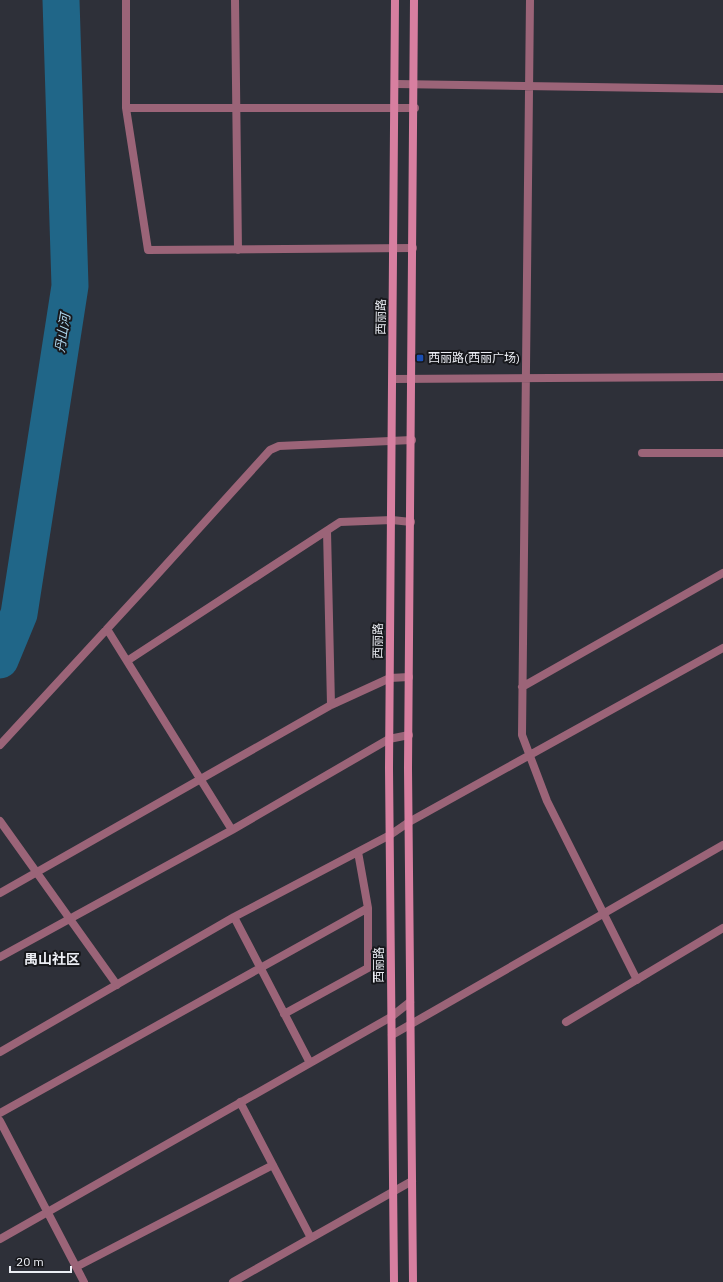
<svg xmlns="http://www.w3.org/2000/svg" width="723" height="1282" viewBox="0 0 723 1282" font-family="'IBM Plex Sans','Noto Sans SC',sans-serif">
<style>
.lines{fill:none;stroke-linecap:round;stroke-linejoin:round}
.river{stroke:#206688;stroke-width:37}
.street{stroke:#9b6478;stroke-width:8}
.secondary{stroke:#d77fa0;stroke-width:8}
.transit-dot{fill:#1a4fb4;stroke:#17181c;stroke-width:1.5}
.labels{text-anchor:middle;stroke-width:4;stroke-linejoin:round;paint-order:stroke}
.street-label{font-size:12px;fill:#eceef4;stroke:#17181c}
.poi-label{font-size:12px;fill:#eceef4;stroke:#17181c;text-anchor:start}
.water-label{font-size:13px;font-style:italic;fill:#b1dbf3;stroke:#17181c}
.quarter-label{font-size:14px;font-weight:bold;fill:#eceef4;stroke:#17181c}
</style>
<rect width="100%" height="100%" fill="#2e3039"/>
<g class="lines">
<path class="river" d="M0 660 19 614 70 286 61 0"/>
<path class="street" d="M126 0V108L148 250 413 248
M235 0 238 250
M530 0 522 735 547 801 637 980
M396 84 723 89
M126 108H415
M393 379 723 377
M642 453H723
M327 531 331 705
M107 629 232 830
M127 661 340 522 392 520 411 522
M522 687 723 573
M0 745 154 578 270 450 279 446 412 440
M0 821 117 985
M0 893 331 705 390 678 409 677
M234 917 310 1063
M0 957 232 830 389 739 409 735
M284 1014 368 968V908
M566 1022 723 928
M392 1035 723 845
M0 1052 234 917 390 835 409 822 723 648
M240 1102 311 1238
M0 1113 368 908 358 852
M0 1121 84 1282
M0 1239 391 1017 410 1002
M76 1267 273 1165
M233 1282 412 1181"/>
<path class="secondary" d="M394 1282 389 768 395 0
M413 1282 408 768 414 0"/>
</g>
<rect class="transit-dot" x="416" y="354" width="8" height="8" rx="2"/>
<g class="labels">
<g class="street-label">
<text transform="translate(381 317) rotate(-89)" y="4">西丽路</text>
<text transform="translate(378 641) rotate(-89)" y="4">西丽路</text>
<text transform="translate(379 965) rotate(-90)" y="4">西丽路</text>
</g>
<g class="poi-label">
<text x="428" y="362">西丽路(西丽广场)</text>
</g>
<g class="water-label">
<text transform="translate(62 333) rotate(-81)" y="5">丹山河</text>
</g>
<g class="quarter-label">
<text x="52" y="964">禺山社区</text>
</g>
</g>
<path d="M10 1266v6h61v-6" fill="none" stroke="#eceef4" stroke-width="2"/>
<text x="16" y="1266" font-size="12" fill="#eceef4" stroke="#17181c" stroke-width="3" paint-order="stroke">20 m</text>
</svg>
